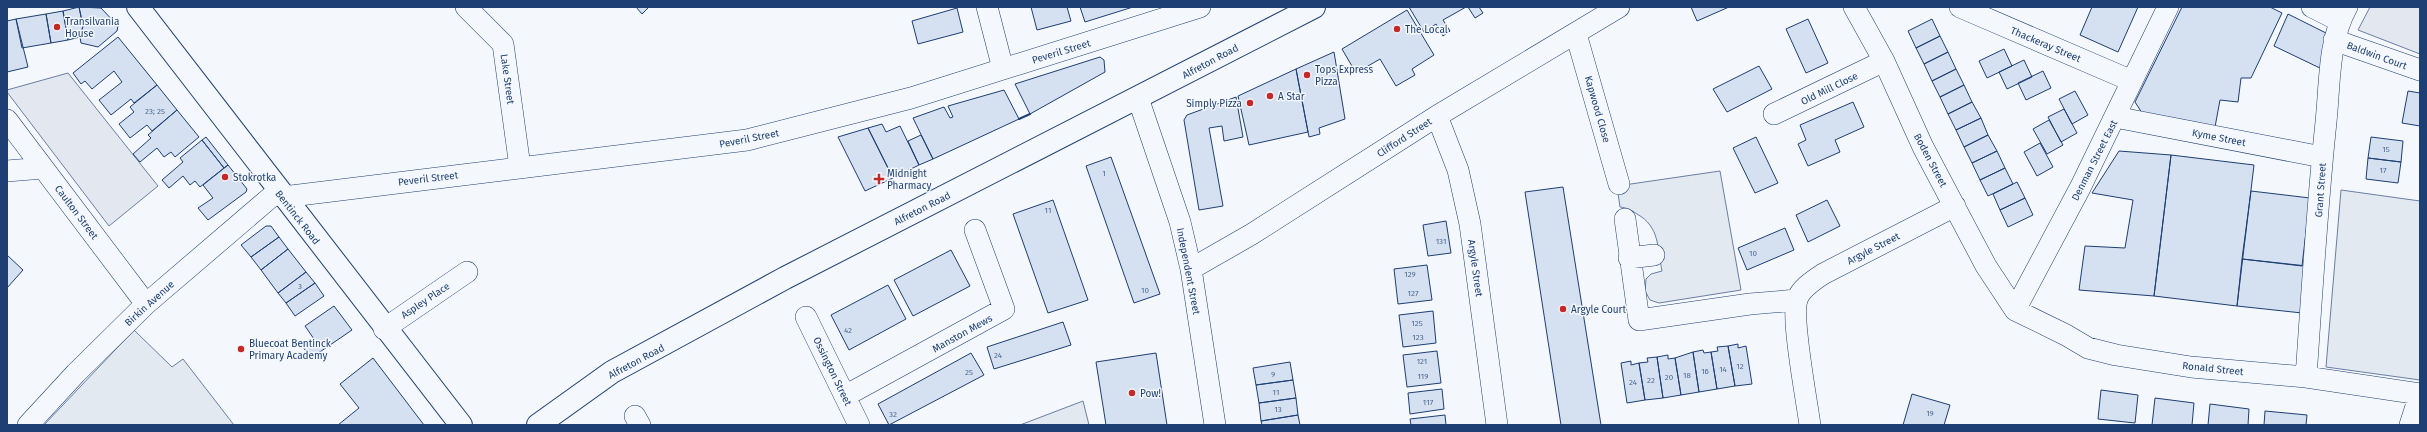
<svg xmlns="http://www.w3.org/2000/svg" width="2427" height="432" viewBox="0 0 2427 432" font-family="'Fira Sans',sans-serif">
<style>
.green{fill:#e3e9f0;stroke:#687fa3}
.parking{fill:#e3e8f0;stroke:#687fa3}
.building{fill:#d5e0f0;stroke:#1d3f73}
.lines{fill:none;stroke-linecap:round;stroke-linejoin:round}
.street-casing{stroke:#1d3f73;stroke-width:22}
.secondary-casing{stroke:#1d3f73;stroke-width:24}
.primary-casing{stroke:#1d3f73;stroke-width:24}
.street{stroke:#f4f7fb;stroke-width:21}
.secondary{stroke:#f4f7fb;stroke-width:22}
.primary{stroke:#f4f7fb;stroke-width:22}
.wall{stroke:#1d3f73;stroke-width:2}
.poi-dot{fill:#c62828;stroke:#f4f7fb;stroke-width:1.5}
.labels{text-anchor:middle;stroke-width:3;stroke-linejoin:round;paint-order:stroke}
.number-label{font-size:8px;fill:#4b6792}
.poi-label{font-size:10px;fill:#1d3f73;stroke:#f4f7fb;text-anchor:start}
.street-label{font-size:10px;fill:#1d3f73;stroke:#f4f7fb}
</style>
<rect width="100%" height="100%" fill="#f4f7fb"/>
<path class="green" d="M1720 171 1741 290 1659 303 1650 300 1645 291 1646 279 1651 274 1662 271C1657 247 1660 227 1637 214 1631 210 1628 208 1620 207L1617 186Z
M2341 190 2420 201V380L2326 367Z
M134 330 172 367 183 359 234 425H44Z
M1083 401 1089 425H1020Z"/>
<path class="parking" d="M2370 7H2420V54L2358 30Z
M68 73 158 186 109 226 7 92V90Z"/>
<path class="building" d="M79 7 101 8 118 26 117 31 98 47 81 43 80 37 83 26Z
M79 7 83 26 80 37 68 40 63 11Z
M636 7H649L642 14Z
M1031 7H1067L1071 21 1037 30Z
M1080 7H1133L1085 22Z
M1409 7H1466L1443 20 1450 31 1443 36 1436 24 1424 32Z
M1468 7H1479L1483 13 1475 18Z
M1691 7H1729L1697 21Z
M2092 7H2138L2118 52 2080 35Z
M2182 7H2270L2282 13 2251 78H2241L2238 102 2220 100 2215 127 2144 116 2135 102Z
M957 8 963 32 918 44 912 21Z
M1407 10 1434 55 1412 69 1415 75 1396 86 1380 59 1356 73 1342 49Z
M63 11 68 40 51 43 46 14Z
M46 14 51 43 22 48 16 19Z
M2288 14 2328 34 2324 70 2274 46Z
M16 19 28 67 7 72V21Z
M1808 19 1828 63 1806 73 1786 29Z
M1932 19 1940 36 1916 48 1908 31Z
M1940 36 1948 52 1924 64 1916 48Z
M118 37 157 85 134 103 131 99 111 115 99 100 122 82 114 71 92 89 85 81 81 84 73 73Z
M2004 49 2012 66 1987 78 1979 61Z
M1334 52 1345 119 1319 128 1320 134 1309 137 1296 69Z
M1948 52 1956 69 1932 81 1924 64Z
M1100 57 1104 60 1105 72 1030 114 1015 84Z
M2024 60 2032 77 2007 89 1999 72Z
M1759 66 1772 89 1727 112 1713 89Z
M1296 69 1308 132 1249 145 1238 96Z
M1956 69 1964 85 1940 97 1932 81Z
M2043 71 2051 88 2026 100 2018 83Z
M157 85 177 110 152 131 147 125 130 138 119 124 134 112 130 107Z
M1964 85 1972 102 1948 114 1940 97Z
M1004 90 1019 119 933 159 913 118 944 107 950 118 953 117 948 106Z
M2075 91 2088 115 2072 124 2059 99Z
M2408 91 2420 93V126L2402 123Z
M1236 97 1243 137 1224 141 1222 126 1209 128 1223 206 1199 210 1184 120 1187 115Z
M1853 102 1864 127 1835 140 1840 152 1808 166 1798 144 1806 140 1800 125Z
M1972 102 1981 118 1956 130 1948 114Z
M2064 109 2077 133 2061 142 2048 117Z
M177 110 199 137 175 157 171 152 164 157 157 148 140 162 133 154 151 138 148 135Z
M1981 118 1988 135 1964 147 1956 130Z
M2049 120 2063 145 2047 154 2033 129Z
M882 124 886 132 900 126 919 165 893 178 868 128Z
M868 128 893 178 865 191 838 137Z
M921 135 933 159 919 165 908 141Z
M1988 135 1997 151 1972 163 1964 147Z
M206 137 228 165 224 168 202 140Z
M1756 137 1778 183 1755 193 1733 148Z
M2371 137 2403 141 2401 162 2368 158Z
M202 140 224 168 200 187 195 181 190 185 183 176 169 188 162 180 183 162 180 158Z
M2040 143 2053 167 2037 176 2024 152Z
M1997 151 2005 168 1980 180 1972 163Z
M2119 151 2171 155 2154 296 2079 290 2085 246 2125 248 2133 200 2092 193Z
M2171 155 2254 165 2237 306 2154 296Z
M1111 157 1160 294 1134 303 1086 166Z
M2368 158 2401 162 2398 183 2366 179Z
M228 165 247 189 246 192 208 220 198 208 213 198 203 185Z
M2005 168 2013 184 1988 196 1980 180Z
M2017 182 2025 198 2000 210 1993 194Z
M1563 187 1601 425H1561L1525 192Z
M2251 191 2310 198 2302 266 2242 259Z
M2025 198 2033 215 2008 227 2000 210Z
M1053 200 1088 300 1048 313 1013 214Z
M1827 200 1840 226 1808 242 1796 215Z
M1446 221 1451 253 1428 256 1423 225Z
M266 226H271L279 237 251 257 241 245Z
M1785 228 1794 250 1747 270 1738 248Z
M279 237 288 249 261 270 251 257Z
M288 249 306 272 278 293 261 270Z
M951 250 970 286 913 316 894 280Z
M7 255 23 270 7 288Z
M2242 259 2307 266 2302 313 2237 306Z
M1427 265 1432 300 1398 304 1394 269Z
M306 272 315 283 286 303 278 293Z
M315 283 324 296 295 316 286 303Z
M888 285 906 319 849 350 831 315Z
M334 306 352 330 311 358 303 347 314 339 305 326Z
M1433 311 1436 343 1403 347 1399 315Z
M1063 322 1071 345 994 369 987 347Z
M1738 344V348L1746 346 1752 384 1735 386 1728 346Z
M1728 346 1735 386 1717 389 1711 352 1718 351 1717 347Z
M1703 350 1704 353 1711 352 1717 389 1699 392 1693 352Z
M1437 351 1441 383 1407 387 1403 355Z
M1693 352 1699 392 1681 395 1675 358Z
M971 353 984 375 889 425 878 404Z
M1156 353 1167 425H1106L1096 362Z
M1668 355V359L1675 358 1681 395 1663 398 1657 357Z
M1657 357 1663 398 1645 400 1639 363 1648 362 1647 358Z
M373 358 424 425H338L359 408 340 384Z
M1631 361V365L1639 363 1645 400 1627 403 1621 363Z
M1290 362 1293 380 1256 385 1253 368Z
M1293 380 1296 398 1259 403 1256 385Z
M1442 389 1444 409 1410 414 1408 393Z
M2101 390 2138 395 2135 423 2098 419Z
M1912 394 1950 405 1944 425H1903Z
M1296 398 1298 415 1261 421 1259 403Z
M2155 398 2194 403 2192 425H2152Z
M2210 404 2249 409 2248 425H2208Z
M2265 411 2307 415 2306 425H2264Z
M1298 415 1300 425H1262L1261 421Z
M1445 415 1446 425H1411L1410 419Z"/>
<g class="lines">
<g class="street-casing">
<path id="street" d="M466 7 503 44 520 167
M987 7 1003 69
M1854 7 1884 61 1923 147 1986 266 2015 310 2066 335 2088 348 2116 355 2191 367 2306 377 2420 394
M1960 7 2132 81
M2312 7 2340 21
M1576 34 1619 184
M2334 40 2420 70
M1138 98 1180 222 1191 269 1215 425
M1774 114 1884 61
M1437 116 1458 170 1470 224 1497 425
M2115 117 2322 157
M7 120 146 304
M7 171 43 168
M283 197 747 140 911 98 1200 7
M1625 219 1639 320 1750 304 1797 300
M1629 258 1654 255
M1191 269 1252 234 1437 116 1619 7
M2015 310 2080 188 2168 7
M806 317 859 425
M384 329 467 272
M2306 377C2312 292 2317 207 2326 122 2330 84 2328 41 2347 7
M845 396 1004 309 975 230
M635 416 640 425
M28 425 76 373 146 304 278 191
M1810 425C1807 402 1791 318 1797 300 1800 289 1814 280 1823 274L1955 206
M2410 425 2420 394"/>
</g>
<g class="secondary-casing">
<path id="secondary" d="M138 7 461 425"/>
</g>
<g class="primary-casing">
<path id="primary" d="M538 425 612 372 785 278 1314 7"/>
</g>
<use href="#street" class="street"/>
<use href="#secondary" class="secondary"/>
<use href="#primary" class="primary"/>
<path class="wall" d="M1019 119 1030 114"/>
</g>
<g class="poi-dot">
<circle cx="57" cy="27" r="4"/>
<circle cx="1397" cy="29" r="4"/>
<circle cx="1307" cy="75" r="4"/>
<circle cx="1270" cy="96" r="4"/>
<circle cx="1250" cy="103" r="4"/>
<circle cx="225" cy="177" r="4"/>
<path d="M877 173h4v4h4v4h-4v4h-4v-4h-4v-4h4z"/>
<circle cx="1563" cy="309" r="4"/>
<circle cx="241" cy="349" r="4"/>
<circle cx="1132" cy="393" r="4"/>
</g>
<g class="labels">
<g class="number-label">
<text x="155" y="114">23; 25</text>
<text x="2386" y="152">15</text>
<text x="2383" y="173">17</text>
<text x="1104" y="176">1</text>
<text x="1048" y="213">11</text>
<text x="1441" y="244">131</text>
<text x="1753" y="256">10</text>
<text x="1410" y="277">129</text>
<text x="300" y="289">3</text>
<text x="1145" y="293">10</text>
<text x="1413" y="296">127</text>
<text x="1417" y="326">125</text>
<text x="848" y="333">42</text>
<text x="1418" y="340">123</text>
<text x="998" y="358">24</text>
<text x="1422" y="364">121</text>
<text x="1740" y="369">12</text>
<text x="1723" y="372">14</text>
<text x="1705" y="374">16</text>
<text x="969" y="375">25</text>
<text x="1273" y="377">9</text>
<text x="1687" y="378">18</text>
<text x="1423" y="379">119</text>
<text x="1669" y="380">20</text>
<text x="1651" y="383">22</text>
<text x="1633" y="385">24</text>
<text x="1276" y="395">11</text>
<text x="1428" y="405">117</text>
<text x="1278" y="412">13</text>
<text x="1930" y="416">19</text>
<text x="893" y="417">32</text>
</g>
<g class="poi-label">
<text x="65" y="25">Transilvania<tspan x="65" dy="12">House</tspan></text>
<text x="1405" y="33">The Local</text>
<text x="1315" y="73">Tops Express<tspan x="1315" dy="12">Pizza</tspan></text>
<text x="1278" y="100">A Star</text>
<text x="1242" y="107" text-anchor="end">Simply Pizza</text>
<text x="887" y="177">Midnight<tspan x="887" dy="12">Pharmacy</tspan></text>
<text x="233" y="181">Stokrotka</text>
<text x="1571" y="313">Argyle Court</text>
<text x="249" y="347">Bluecoat Bentinck<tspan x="249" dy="12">Primary Academy</tspan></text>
<text x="1140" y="397">Pow!</text>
</g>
<g class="street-label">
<text transform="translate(2046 44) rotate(23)" y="4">Thackeray Street</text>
<text transform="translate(1061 51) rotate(-17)" y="4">Peveril Street</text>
<text transform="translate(2377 55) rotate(20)" y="4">Baldwin Court</text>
<text transform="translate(1210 61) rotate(-28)" y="4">Alfreton Road</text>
<text transform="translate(508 79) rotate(82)" y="4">Lake Street</text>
<text transform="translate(1829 88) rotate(-26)" y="4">Old Mill Close</text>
<text transform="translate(1598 109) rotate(74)" y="4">Kapwood Close</text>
<text transform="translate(1404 137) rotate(-33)" y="4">Clifford Street</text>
<text transform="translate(2219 137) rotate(11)" y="4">Kyme Street</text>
<text transform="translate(749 138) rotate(-11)" y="4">Peveril Street</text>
<text transform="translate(1931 160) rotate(62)" y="4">Boden Street</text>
<text transform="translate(2094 160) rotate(-63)" y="4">Denman Street East</text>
<text transform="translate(428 178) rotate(-7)" y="4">Peveril Street</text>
<text transform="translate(2320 190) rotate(-86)" y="4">Grant Street</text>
<text transform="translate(922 208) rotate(-27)" y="4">Alfreton Road</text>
<text transform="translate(77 212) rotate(53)" y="4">Caulton Street</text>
<text transform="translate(298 217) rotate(52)" y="4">Bentinck Road</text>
<text transform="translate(1873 248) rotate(-27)" y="4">Argyle Street</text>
<text transform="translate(1476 268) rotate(82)" y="4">Argyle Street</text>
<text transform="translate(1189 271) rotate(79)" y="4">Independent Street</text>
<text transform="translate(425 300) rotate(-34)" y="4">Aspley Place</text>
<text transform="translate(149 303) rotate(-42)" y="4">Birkin Avenue</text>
<text transform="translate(962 333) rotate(-29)" y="4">Manston Mews</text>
<text transform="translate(636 361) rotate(-28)" y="4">Alfreton Road</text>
<text transform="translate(2213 368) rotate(6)" y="4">Ronald Street</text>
<text transform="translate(833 371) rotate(64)" y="4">Ossington Street</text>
</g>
</g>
<rect width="2427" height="432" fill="none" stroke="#1d3f73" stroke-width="16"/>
</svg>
